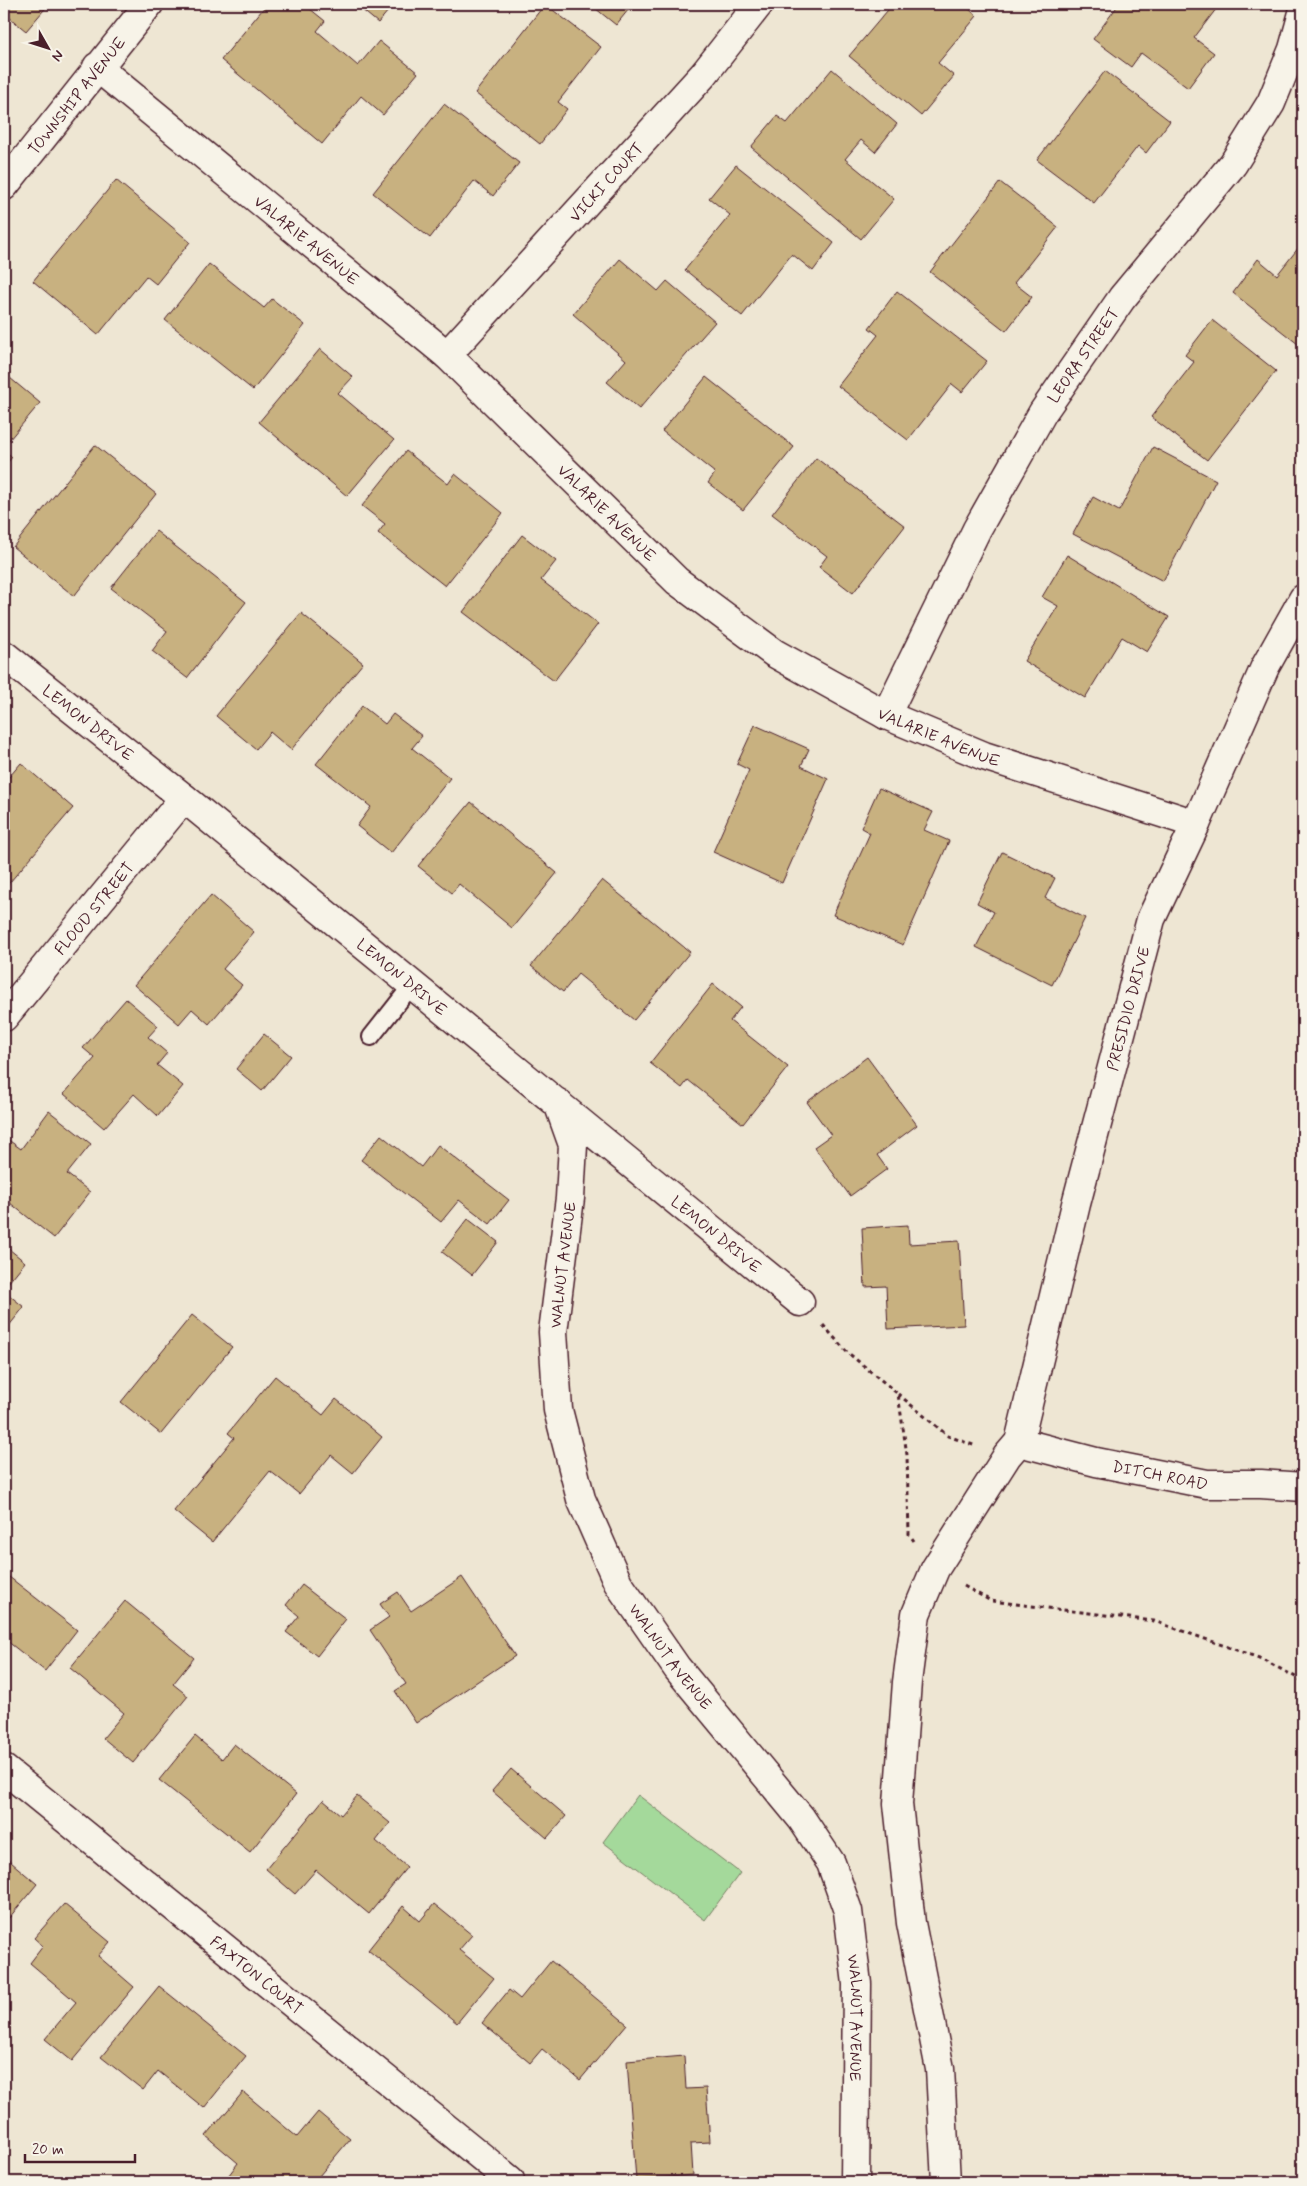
<svg xmlns="http://www.w3.org/2000/svg" width="1307" height="2186" viewBox="0 0 1307 2186" font-family="Mynerve,sans-serif">
<style>
.green{fill:#a4d99b;stroke:#777c63}
.building{fill:#c8b180;stroke:#4a1f2b}
.lines{fill:none;stroke-linecap:round;stroke-linejoin:round}
.lane-casing{stroke:#4a1f2b;stroke-width:20}
.street-casing{stroke:#4a1f2b;stroke-width:31}
.secondary-casing{stroke:#4a1f2b;stroke-width:31}
.path{stroke:#4a1f2b;stroke-width:3;stroke-dasharray:4 4;stroke-linecap:butt}
.lane{stroke:#f7f3e8;stroke-width:16}
.street{stroke:#f7f3e8;stroke-width:28}
.secondary{stroke:#f7f3e8;stroke-width:28}
.labels{text-anchor:middle;stroke-width:4;stroke-linejoin:round;paint-order:stroke}
.street-label{font-size:16px;fill:#4a1f2b;stroke:#f7f3e8}
</style>
<rect width="100%" height="100%" fill="#eee6d3"/>
<filter id="ink" filterUnits="userSpaceOnUse"><feTurbulence type="fractalNoise" baseFrequency=".02" numOctaves="2"/><feDisplacementMap in="SourceGraphic" scale="10" xChannelSelector="R" yChannelSelector="G"/><feConvolveMatrix kernelMatrix="1 2 1 2 8 2 1 2 1" color-interpolation-filters="sRGB"/></filter>
<g filter="url(#ink)">
<path class="green" d="M638 1795 740 1873 705 1920 603 1842Z"/>
<path class="building" d="M4 4H49L26 31 4 13Z
M267 4H304L325 21 317 31 358 66 379 41 418 73 383 115 361 96 322 144 221 60Z
M355 4H394L378 23Z
M545 4 601 47 558 102 567 109 540 144 475 93Z
M590 4H633L616 25Z
M893 4H963L977 16 938 63 954 76 921 116 849 56Z
M1119 4H1220L1194 38 1214 53 1188 88 1141 53 1131 67 1093 39Z
M832 69 897 124 875 152 861 140 845 159 894 199 861 239 751 147 777 116 787 123Z
M1105 71 1170 121 1146 153 1138 146 1094 203 1037 160Z
M444 104 519 163 493 196 474 181 430 238 373 193Z
M736 165 834 243 813 271 792 254 742 316 685 270 730 215 709 198Z
M116 180 190 242 156 284 146 276 98 335 33 281Z
M1000 182 1058 227 1014 283 1032 297 1006 331 930 272Z
M1303 242V348L1233 293 1258 259 1277 275Z
M620 259 658 291 667 281 715 322 639 409 607 382 626 360 573 314Z
M209 264 264 308 272 299 305 325 253 390 165 320Z
M897 291 987 361 962 392 952 384 908 440 838 386 878 335 869 328Z
M1212 320 1276 371 1207 460 1151 417 1194 362 1185 355Z
M320 349 353 377 338 393 394 440 347 496 259 422Z
M4 373 40 403 4 446Z
M706 377 794 447 743 510 708 483 715 473 662 431Z
M95 445 156 494 74 596 13 547Z
M1153 447 1216 480 1163 581 1073 534 1093 497 1119 511Z
M4 450 12 457 4 467Z
M406 451 448 484 455 474 503 513 445 586 378 533 385 524 362 506Z
M816 458 905 526 853 593 819 567 827 556 772 514Z
M156 531 246 602 187 678 152 651 167 631 111 588Z
M522 535 556 561 541 580 598 624 554 681 463 612Z
M1067 555 1169 617 1147 652 1122 637 1085 698 1024 661 1058 606 1042 597Z
M301 613 363 663 291 750 270 732 256 749 216 716Z
M362 706 385 724 393 714 422 736 412 748 450 778 391 853 357 826 371 807 316 764Z
M755 725 809 749 801 766 828 779 782 883 713 852 749 770 737 764Z
M21 763 73 808 4 889V783Z
M879 788 933 812 924 830 949 841 903 945 833 915 870 833 861 828Z
M471 802 557 873 512 928 459 884 452 893 418 866Z
M1002 852 1055 878 1045 898 1085 918 1052 985 976 947 994 912 977 903Z
M602 880 690 952 634 1020 578 974 563 992 531 966Z
M211 895 254 932 223 969 242 985 209 1024 192 1009 179 1024 134 985Z
M713 984 741 1007 730 1021 788 1067 743 1124 688 1080 682 1088 650 1063Z
M126 999 158 1026 148 1037 167 1053 157 1065 183 1086 158 1116 134 1094 104 1128 64 1094 95 1058 83 1048Z
M264 1034 291 1056 262 1091 236 1069Z
M867 1057 917 1125 877 1155 887 1169 850 1196 814 1147 831 1135 807 1102Z
M49 1111 91 1144 67 1174 90 1192 54 1238 10 1203 4 1212V1143L7 1139 21 1149Z
M381 1135 421 1167 438 1145 509 1200 490 1224 459 1200 441 1222 361 1160Z
M468 1219 498 1242 472 1275 442 1252Z
M908 1225 909 1244 959 1241 964 1325 888 1329 886 1286 865 1287 862 1228Z
M4 1245 25 1262 4 1288Z
M4 1291 24 1307 4 1332Z
M192 1315 232 1347 161 1434 121 1402Z
M275 1376 323 1415 336 1399 382 1437 353 1473 331 1455 299 1494 270 1471 212 1542 174 1511 234 1438 228 1433Z
M4 1573 77 1630 45 1671 7 1641 4 1645Z
M462 1577 515 1656 416 1723 395 1691 406 1684 370 1630 389 1617 380 1604 398 1592 411 1611Z
M302 1585 346 1619 317 1656 286 1632 299 1616 286 1605Z
M125 1601 194 1658 173 1684 188 1696 133 1763 103 1738 124 1713 70 1668Z
M195 1736 222 1759 234 1744 296 1794 250 1852 159 1780Z
M511 1769 566 1816 547 1838 492 1791Z
M357 1796 390 1823 376 1841 407 1867 369 1914 316 1870 295 1894 266 1869 323 1800 341 1815Z
M5 1857 37 1884 4 1924V1858Z
M64 1904 110 1942 98 1956 134 1987 72 2061 45 2039 76 2002 30 1963 43 1946 34 1938Z
M434 1904 472 1935 459 1950 494 1978 457 2023 368 1950 403 1906 420 1921Z
M551 1961 627 2024 580 2080 542 2049 530 2063 482 2023 509 1990 520 1999Z
M159 1986 246 2056 204 2108 158 2071 143 2090 101 2057Z
M684 2056 686 2089 706 2088 710 2142 691 2143 693 2175 636 2180 627 2061Z
M243 2092 297 2137 318 2112 350 2139 314 2182H228L225 2180 238 2163 206 2136Z"/>
<g class="lines">
<g class="lane-casing">
<path id="lane" d="M371 1037 412 985"/>
</g>
<g class="street-casing">
<g id="street">
<path id="s1" d="M97 67 447 355 677 581 774 653 886 715 984 756 1196 824"/>
<path id="s2" d="M4 186 149 4"/>
<path id="s3" d="M447 355 704 74 759 4"/>
<path id="s4" d="M4 655 184 798 800 1302"/>
<path id="s5" d="M886 715 977 529 1043 412 1122 298 1233 164 1271 103 1293 49 1303 13"/>
<path id="s6" d="M4 1017 184 798"/>
<path id="s7" d="M1019 1442 1096 1462 1207 1484H1261L1303 1487"/>
<path id="s8" d="M4 1769 510 2180"/>
<path id="s9" d="M946 2182 940 2069 911 1923 898 1804 907 1682 916 1614 935 1569 1007 1456 1019 1442 1076 1204 1151 919 1196 824 1265 667 1303 599"/>
</g>
</g>
<g class="secondary-casing">
<g id="secondary">
<path id="s10" d="M558 1103 573 1145 570 1198 553 1332 558 1410 581 1499 618 1583 677 1668 801 1818 831 1863 848 1911 857 1984 855 2182"/>
</g>
</g>
<path class="path" d="M823 1325 847 1352 898 1394 907 1455 909 1534 914 1541
M898 1394 948 1436 976 1446
M964 1586 991 1601 1154 1621 1262 1659 1303 1681"/>
<use href="#lane" class="lane"/>
<use href="#street" class="street"/>
<use href="#secondary" class="secondary"/>
</g>
</g>
<g class="labels">
<g class="street-label">
<text dy="6" stroke="none"><textPath href="#s2" startOffset="116">TOWNSHIP AVENUE</textPath></text>
<text dy="6" stroke="none"><textPath href="#s3" startOffset="235">VICKI COURT</textPath></text>
<text dy="6" stroke="none"><textPath href="#s1" startOffset="272">VALARIE AVENUE</textPath></text>
<text dy="6" stroke="none"><textPath href="#s5" startOffset="411">LEORA STREET</textPath></text>
<text dy="6" stroke="none"><textPath href="#s1" startOffset="678">VALARIE AVENUE</textPath></text>
<text dy="6" stroke="none"><textPath href="#s4" startOffset="108">LEMON DRIVE</textPath></text>
<text dy="6" stroke="none"><textPath href="#s1" startOffset="1082">VALARIE AVENUE</textPath></text>
<text dy="6" stroke="none"><textPath href="#s6" startOffset="141">FLOOD STREET</textPath></text>
<text dy="6" stroke="none"><textPath href="#s4" startOffset="512">LEMON DRIVE</textPath></text>
<text dy="6" stroke="none"><textPath href="#s9" startOffset="1221">PRESIDIO DRIVE</textPath></text>
<text dy="6" stroke="none"><textPath href="#s4" startOffset="918">LEMON DRIVE</textPath></text>
<text transform="translate(562 1265) rotate(-83)" y="6">WALNUT AVENUE</text>
<text dy="6" stroke="none"><textPath href="#s7" startOffset="145">DITCH ROAD</textPath></text>
<text dy="6" stroke="none"><textPath href="#s10" startOffset="585">WALNUT AVENUE</textPath></text>
<text dy="6" stroke="none"><textPath href="#s8" startOffset="326">FAXTON COURT</textPath></text>
<text dy="6" stroke="none"><textPath href="#s10" startOffset="1005">WALNUT AVENUE</textPath></text>
</g>
</g>
<rect width="1307" height="2186" fill="none" stroke="#f7f3e8" stroke-width="20"/>
<rect x="10" y="10" width="1287" height="2166" fill="none" stroke="#4a1f2b" stroke-width="2" filter="url(#ink)"/>
<g transform="translate(48 48) rotate(129)" stroke="#f7f3e8" stroke-width="4" paint-order="stroke">
<path d="M0-4L9 19L0 12L-9 19Z" fill="#4a1f2b"/>
<text y="-8" font-size="14" font-weight="bold" text-anchor="middle" fill="#4a1f2b">N</text>
</g>
<path d="M25 2154v8h110v-8" fill="none" stroke="#4a1f2b" stroke-width="2.5"/>
<text x="32" y="2154" font-size="15" fill="#4a1f2b" stroke="#f7f3e8" stroke-width="4" paint-order="stroke">20 m</text>
</svg>
